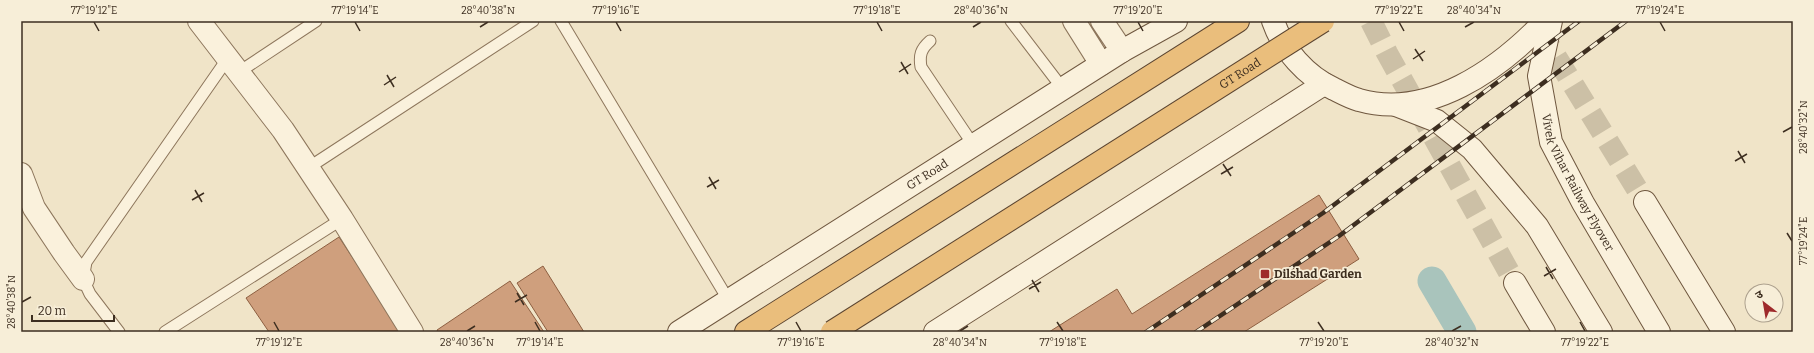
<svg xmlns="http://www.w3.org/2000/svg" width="1814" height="353" viewBox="0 0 1814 353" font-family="Bitter,'Noto Sans Devanagari',serif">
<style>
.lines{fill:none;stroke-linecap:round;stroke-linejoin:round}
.canal{stroke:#a9c4bc;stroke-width:29}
.building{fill:#cf9f7d;stroke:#8d5f41}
.secondary-tunnel{stroke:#ccc0a6;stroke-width:22;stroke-dasharray:22 11;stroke-linecap:butt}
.service-casing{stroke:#8d765c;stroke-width:13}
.minor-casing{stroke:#8d765c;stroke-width:24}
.tertiary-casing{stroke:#8d765c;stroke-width:24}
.secondary-casing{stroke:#6f573f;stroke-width:24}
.trunk-casing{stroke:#5b4430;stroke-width:24}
.service{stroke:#faf1dc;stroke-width:11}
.minor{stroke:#faf1dc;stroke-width:22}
.tertiary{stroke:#faf1dc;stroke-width:22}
.secondary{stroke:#faf1dc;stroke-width:22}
.trunk{stroke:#eabe7c;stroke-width:22}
.rail-casing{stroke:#3d2e20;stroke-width:4.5}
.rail{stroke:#f7eed8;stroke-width:3;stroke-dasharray:9;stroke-linecap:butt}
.trunk-bridge-casing{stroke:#5b4430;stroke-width:24;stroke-linecap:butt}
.trunk-bridge{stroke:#eabe7c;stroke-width:22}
.ticks{fill:none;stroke:#3d2e20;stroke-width:1.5}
.poi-dot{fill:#9e2a2b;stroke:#f7eed8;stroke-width:1.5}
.labels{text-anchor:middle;stroke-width:3.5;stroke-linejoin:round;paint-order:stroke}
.street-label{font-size:12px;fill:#3d2e20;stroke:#f7eed8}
.poi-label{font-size:12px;font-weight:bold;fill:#3d2e20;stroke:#f7eed8;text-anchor:start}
.neatline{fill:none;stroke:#3d2e20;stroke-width:1.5}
.ticks-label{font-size:10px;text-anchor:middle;fill:#3d2e20}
</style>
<rect width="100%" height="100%" fill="#f0e4c8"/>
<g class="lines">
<path class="canal" d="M1432 281 1462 332"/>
</g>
<path class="building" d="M1319 195 1359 259 1244 332H1049L1117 289 1132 314Z
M339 237 401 331 269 332 246 298Z
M543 266 584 332H548L517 283Z
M510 281 544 332H438L437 330Z"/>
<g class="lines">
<path class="secondary-tunnel" d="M1371 21 1387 53 1515 283
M1539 29 1645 202"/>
<g class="service-casing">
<path id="service" d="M561 21 729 301
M1011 21 1063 89
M930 41C921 49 919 55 921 67L974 146
M239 72 316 21
M308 168 533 21
M119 332 90 294 83 279 86 262 228 58
M165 332 342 219"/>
</g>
<g class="minor-casing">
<path id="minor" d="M199 21 283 130 342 219 412 332
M21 174 34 208 64 253 83 279"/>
</g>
<g class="tertiary-casing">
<path id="tertiary" d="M1074 21 1101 64
M1102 21 1122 51"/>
</g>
<g class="secondary-casing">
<g id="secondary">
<path d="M1273 21C1283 50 1306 76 1334 89 1342 93 1351 98 1359 100 1429 120 1499 69 1545 21"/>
<path id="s1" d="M1551 21 1539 76 1551 142 1583 203 1659 332"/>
<path d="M1396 105 1437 121 1472 149 1537 226 1601 332"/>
<path d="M1645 202 1724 332"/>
<path d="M1515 283 1544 332"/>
<path id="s2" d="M679 332 1122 51 1176 21"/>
<path d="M935 332 1324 84"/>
</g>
</g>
<g class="trunk-casing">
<path id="trunk" d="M746 332 1238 21"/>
</g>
<use href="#service" class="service"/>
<use href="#minor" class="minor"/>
<use href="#tertiary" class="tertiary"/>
<use href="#secondary" class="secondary"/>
<use href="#trunk" class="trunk"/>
<g class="rail-casing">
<path id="rail" d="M1146 332 1323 213 1579 21
M1196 332 1339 236 1626 21"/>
</g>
<use href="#rail" class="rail"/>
<g class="trunk-bridge-casing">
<g id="trunk-bridge">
<path id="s3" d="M832 332 1323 21"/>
</g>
</g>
<use href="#trunk-bridge" class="trunk-bridge"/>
</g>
<path class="ticks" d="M94 22 99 31M355 22 360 31M616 22 621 31M877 22 882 31M1138 22 1143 31M1399 22 1404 31M1660 22 1665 31M480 27 488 22M973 27 981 22M1465 27 1474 22M1415 49 1423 61M1413 59 1425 51M901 62 908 74M899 72 911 64M387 75 394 87M384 85 396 77M1783 132 1792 127M1738 151 1745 163M1735 161 1747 154M1223 164 1231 176M1221 174 1233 167M709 177 716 189M707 187 719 180M195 190 202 202M192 200 204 193M1787 233 1792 241M1546 267 1553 279M1544 276 1556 269M1032 280 1039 292M1029 289 1041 282M517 293 524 305M22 302 31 297M515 302 527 295M274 322 279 331M535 322 540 331M796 322 801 331M1057 322 1063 331M1318 322 1324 331M1580 322 1585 331M467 331 475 326M960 331 968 326M1452 331 1461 326"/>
<rect class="poi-dot" x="1260" y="269" width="10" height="10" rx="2"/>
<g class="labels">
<g class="street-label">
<text dy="4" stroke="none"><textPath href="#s3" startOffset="483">GT Road</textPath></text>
<text dy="4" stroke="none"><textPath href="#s2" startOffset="294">GT Road</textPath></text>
<text dy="4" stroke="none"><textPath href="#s1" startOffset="171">Vivek Vihar Railway Flyover</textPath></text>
</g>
<g class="poi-label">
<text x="1274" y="278">Dilshad Garden</text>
</g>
</g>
<rect width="1814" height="353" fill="none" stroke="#f7eed8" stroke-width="44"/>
<g transform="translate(1764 303) rotate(329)"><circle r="19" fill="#f7eed8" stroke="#ada18e"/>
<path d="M0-3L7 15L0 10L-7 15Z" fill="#9e2a2b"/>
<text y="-6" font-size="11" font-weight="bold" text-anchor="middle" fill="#3d2e20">उ</text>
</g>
<path d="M32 315v6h82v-6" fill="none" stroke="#3d2e20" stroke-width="2"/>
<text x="38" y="315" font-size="12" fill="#3d2e20" stroke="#f7eed8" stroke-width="3" paint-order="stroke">20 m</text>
<rect x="22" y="22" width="1770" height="309" class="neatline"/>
<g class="ticks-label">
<text x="94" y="14">77°19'12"E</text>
<text x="355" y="14">77°19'14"E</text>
<text x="488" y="14">28°40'38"N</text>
<text x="616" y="14">77°19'16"E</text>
<text x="877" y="14">77°19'18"E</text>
<text x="981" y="14">28°40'36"N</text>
<text x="1138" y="14">77°19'20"E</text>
<text x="1399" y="14">77°19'22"E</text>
<text x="1474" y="14">28°40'34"N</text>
<text x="1660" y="14">77°19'24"E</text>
<text transform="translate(1803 127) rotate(-90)" y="4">28°40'32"N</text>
<text transform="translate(1803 241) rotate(-90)" y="4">77°19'24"E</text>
<text transform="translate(11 302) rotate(-90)" y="4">28°40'38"N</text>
<text x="279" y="346">77°19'12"E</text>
<text x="467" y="346">28°40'36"N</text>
<text x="540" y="346">77°19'14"E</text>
<text x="801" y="346">77°19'16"E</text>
<text x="960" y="346">28°40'34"N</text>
<text x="1063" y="346">77°19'18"E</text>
<text x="1324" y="346">77°19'20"E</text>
<text x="1452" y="346">28°40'32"N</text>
<text x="1585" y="346">77°19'22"E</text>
</g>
</svg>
